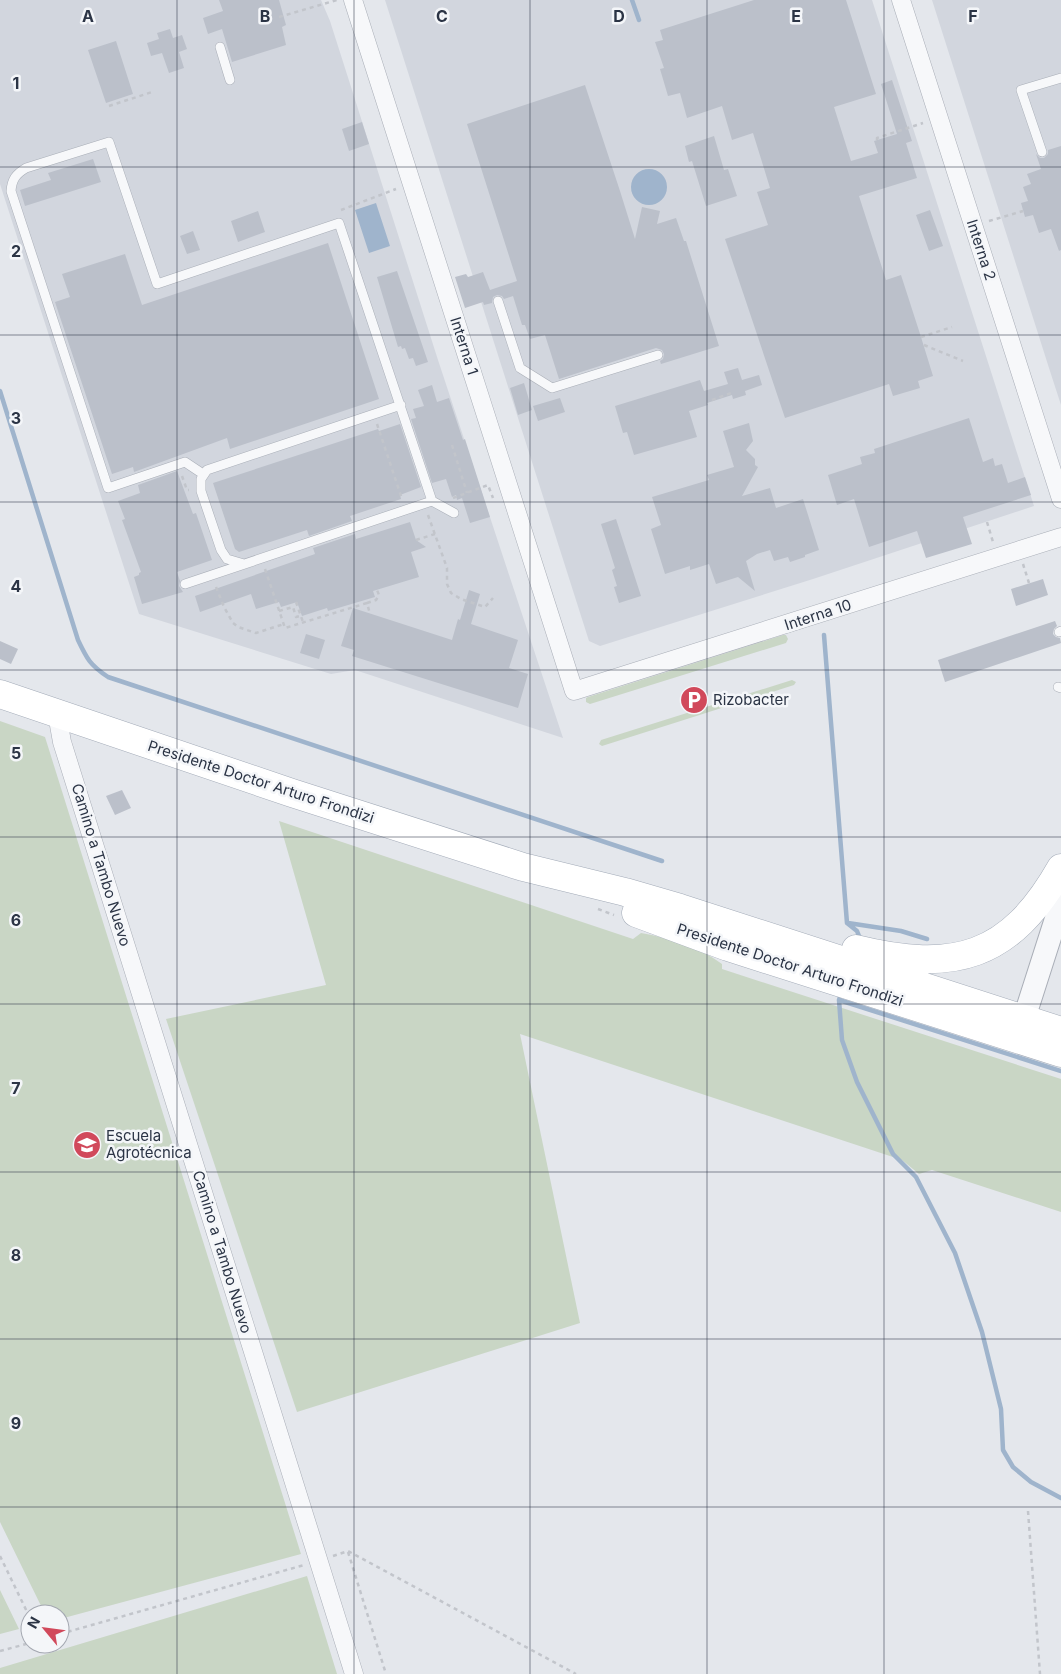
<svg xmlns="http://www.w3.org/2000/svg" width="1061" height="1674" viewBox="0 0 1061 1674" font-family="Inter,sans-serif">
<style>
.built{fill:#d2d6de}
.green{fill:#c9d6c5}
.water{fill:#9fb4cc}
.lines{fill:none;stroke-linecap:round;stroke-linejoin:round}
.stream{stroke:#9fb4cc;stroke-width:4.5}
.building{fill:#bbc0ca}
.service-casing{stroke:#a9aeb7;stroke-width:10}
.minor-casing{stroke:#a9aeb7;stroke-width:19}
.tertiary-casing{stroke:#a9aeb7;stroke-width:24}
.primary-casing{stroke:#a3abb8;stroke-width:29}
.path{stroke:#c2c5cb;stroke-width:2.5;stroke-dasharray:4 4;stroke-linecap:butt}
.service{stroke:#f7f8fa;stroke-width:9}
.minor{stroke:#f7f8fa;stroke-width:18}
.tertiary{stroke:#f7f8fa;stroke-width:22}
.primary{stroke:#fff;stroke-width:28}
.grid{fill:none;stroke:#2b3445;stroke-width:1;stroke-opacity:0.55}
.labels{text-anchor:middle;stroke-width:5;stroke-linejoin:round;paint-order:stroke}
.street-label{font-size:15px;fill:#2b3445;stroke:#f4f6f9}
.poi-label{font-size:15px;fill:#2b3445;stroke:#f4f6f9;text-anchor:start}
.grid-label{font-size:16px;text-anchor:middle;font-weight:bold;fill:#2b3445;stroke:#f4f6f9;stroke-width:5;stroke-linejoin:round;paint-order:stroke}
</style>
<rect width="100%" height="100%" fill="#e4e7ec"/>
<path class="built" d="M0 0H321L330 21 438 360 563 738 355 670 331 674 139 614 0 184Z
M385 0H872L1034 506 813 579 600 646 589 641Z
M932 0H1061V405L1049 368Z"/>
<path class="green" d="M783 635H786L788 639 786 643 590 704 586 702V698L588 697Z
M792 680 796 682 794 685 602 746 599 744 601 740Z
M0 721 45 737 301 1554 60 1619V1614H45L0 1522Z
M279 821 633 939 641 933C669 938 698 946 722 964V969L1061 1079V1212L932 1170 919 1174 902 1160 520 1034 580 1323 297 1412 166 1019 326 985Z
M307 1576 337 1674H0V1668Z
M0 1590 19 1629 0 1634Z"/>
<path class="water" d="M631 187a18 18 0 1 1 36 0a18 18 0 1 1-36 0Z
M376 203 390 246 369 253 355 210Z"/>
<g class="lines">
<path class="stream" d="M632 0 639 20
M0 391 78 640C87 659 90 665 108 677L662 861
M824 635 847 923 857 931 859 936
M848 923 901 931 927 939
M841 993 839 1000 842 1040 857 1082 893 1154 916 1177 955 1253 982 1332 1001 1409 1003 1450 1013 1467 1031 1482 1061 1498
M839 1000 1061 1071"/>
</g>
<path class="building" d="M219 0H279L286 25 282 27 286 45 232 62 222 29 208 34 203 18 223 11Z
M754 0H846L876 94 834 107 851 161 878 153 874 141 897 134 881 84 892 80 912 141 906 143 917 178 859 196 886 280 901 275 921 337 933 376 918 381 920 388 893 396 889 384 785 418 725 239 768 225 757 192 770 188 753 133 732 140 722 106 687 118 680 93 668 96 660 69 664 68 655 42 663 40 660 30Z
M170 29 173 38 182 35 187 49 179 52 184 68 169 73 162 53 151 56 147 43 159 39 157 33Z
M116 41 133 94 106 103 88 50Z
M585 85 620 191 635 239 642 207 660 211 657 224 676 218 684 241H686L719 346 661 364 660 361 663 359 664 354 662 350 656 348 559 379 545 335 530 339 525 325H522L513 296 504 299 502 296 497 295 493 297 492 303 484 305 483 302 465 308 455 277 466 274 468 277 483 272 490 290 517 281 467 124Z
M362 122 369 144 349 151 342 129Z
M714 136 724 170 728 169 737 196 706 206 692 161 689 162 685 146Z
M1061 146V250L1059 251 1051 229 1039 233 1033 215 1025 217 1021 203 1028 201 1023 187 1031 184 1027 174 1041 169 1036 154 1040 158H1044L1048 154V150Z
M93 159 101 182 25 206 20 190 51 180 48 173Z
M930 210 943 246 929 251 916 215Z
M258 211 265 232 238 242 231 221Z
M193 231 200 250 187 254 180 236Z
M328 243 379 399 230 449 227 438 134 472 133 467 112 474 55 302 70 297 62 274 125 254 142 305Z
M397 271 428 362 416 366 413 358 409 359 405 348 402 349 401 346 398 347 377 277Z
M738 368 742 380 759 375 762 385 745 391 746 395 733 399 732 395 707 403 708 405 689 411 697 437 634 455 627 432 623 433 615 406 700 380 704 391 728 384 724 372Z
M524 383 532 410 518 415 510 388Z
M432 385 437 402 449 398 463 440 465 439 490 517 470 523 462 498 457 500 456 495 452 497 446 479 432 483 411 419 416 418 413 409 424 406 418 390Z
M560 398 565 412 538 421 533 406Z
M969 418 983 462 993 458 995 466 1002 464 1008 483 1025 477 1031 495 963 517 972 544 926 558 917 531 869 547 854 499 837 505 828 475 862 464 860 457 875 453 874 449Z
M749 423 753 441 746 450 755 459V465L758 467 742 496 770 488 776 508 803 499 819 550 805 555V557L790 562 788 557 774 561 770 550 757 554 746 561 755 591 738 577 716 584 709 564 690 570V566L665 574 651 529 661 525 652 497 709 480 707 475 734 467 723 431Z
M400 424 421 487 400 495 401 499 350 516 352 521 309 536 307 530 239 552 235 549 213 483 378 429 379 431Z
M177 471 193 514 196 513 212 560 177 572 180 581 179 586 183 592 142 604 134 577 139 575V573L141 572 122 520 125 519 118 501 140 493 138 485Z
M616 519 641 596 619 603 614 587 617 586 612 570 615 568 601 524Z
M410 522 416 540 426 547 411 552 419 577 373 591 375 597 328 611 327 608 302 616 297 602 281 607 279 602 256 609 251 594 200 612 195 596 315 554 313 548 355 534 356 539Z
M1043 579 1048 595 1016 606 1011 589Z
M469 590 480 594 471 624 518 640 509 668 528 674 518 708 352 656 354 650 341 646 353 608 452 640 458 619 460 620Z
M1055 621 1057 626 1054 629 1053 634 1056 637 1060 638 1061 643 945 682 938 660Z
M306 634 325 640 319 659 300 653Z
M0 641 18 649 11 664 0 659Z
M122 790 131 808 115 815 106 796Z"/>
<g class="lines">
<g class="service-casing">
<path id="service" d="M220 47 230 80
M1042 152 1021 90 1061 78
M498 301 520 368 552 388 658 355
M203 474 185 462 108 488 11 191C12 179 16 174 26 168L109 142 157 284 339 223 432 501 454 513
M244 564 227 559 221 550 201 491V479L207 470 401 405
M185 584 432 501
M1059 632 1061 631
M1058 687 1061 688"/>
</g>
<g class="minor-casing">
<path id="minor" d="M353 0 574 691 1061 537
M901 0 1061 499
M57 714 62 742 354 1674"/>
</g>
<g class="tertiary-casing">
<path id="tertiary" d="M1020 1031 1061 903"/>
</g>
<g class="primary-casing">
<path id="primary" d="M0 694 292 793 523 867 625 892 680 908 1061 1031
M636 913 728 947 1061 1053
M856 949C954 973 1010 958 1061 868"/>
</g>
<path class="path" d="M279 17 337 0
M109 106 152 92
M877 140V138L923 123
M341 210 396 189
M989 221 1023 211
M921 337 952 327
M924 345 963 361
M712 400 731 393
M377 424 402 499
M452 445 467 493
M182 476 187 490H189
M453 498 488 485 493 498
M428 515 447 568V584L451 593 461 599 485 607 493 598
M987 522 993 542
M416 540 435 534
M1023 564 1029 583
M265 569 285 628 367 603 370 614
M216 587 224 607 233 623 238 627 256 633 284 624
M296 602 303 622
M367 603 376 600 379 595 377 590
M279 611 293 607 296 617 300 616
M598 909 614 915
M1028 1511 1040 1674
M348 1552 386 1674
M0 1556 30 1618
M333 1556 348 1551 576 1674
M60 1634 304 1565
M0 1651 30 1643"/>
<use href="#service" class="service"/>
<use href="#minor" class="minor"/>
<use href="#tertiary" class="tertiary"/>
<use href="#primary" class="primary"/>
</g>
<path class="grid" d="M177 0V1674M354 0V1674M530 0V1674M707 0V1674M884 0V1674M0 167H1061M0 335H1061M0 502H1061M0 670H1061M0 837H1061M0 1004H1061M0 1172H1061M0 1339H1061M0 1507H1061"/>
<defs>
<g id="parking-disc" transform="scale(1.4375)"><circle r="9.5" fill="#d1495b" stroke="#f4f6f9"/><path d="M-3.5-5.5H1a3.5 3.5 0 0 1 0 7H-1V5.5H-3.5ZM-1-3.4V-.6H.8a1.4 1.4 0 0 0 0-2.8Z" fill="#fff"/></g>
<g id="school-disc" transform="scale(1.4375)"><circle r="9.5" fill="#d1495b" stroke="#f4f6f9"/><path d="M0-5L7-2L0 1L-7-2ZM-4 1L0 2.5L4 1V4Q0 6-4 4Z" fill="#fff"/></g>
</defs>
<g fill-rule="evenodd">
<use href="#parking-disc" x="694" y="700"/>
<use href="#school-disc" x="87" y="1145"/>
</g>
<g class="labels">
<g class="street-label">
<text transform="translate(981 250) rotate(72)" y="5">Interna 2</text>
<text transform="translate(464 346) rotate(72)" y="5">Interna 1</text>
<text transform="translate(818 615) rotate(-18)" y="5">Interna 10</text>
<text transform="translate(261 782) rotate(18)" y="5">Presidente Doctor Arturo Frondizi</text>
<text transform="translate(101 865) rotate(73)" y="5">Camino a Tambo Nuevo</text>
<text transform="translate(790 965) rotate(18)" y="5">Presidente Doctor Arturo Frondizi</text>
<text transform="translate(222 1252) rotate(73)" y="5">Camino a Tambo Nuevo</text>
</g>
<g class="poi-label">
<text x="713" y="705">Rizobacter</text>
<text x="106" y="1141">Escuela<tspan x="106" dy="17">Agrotécnica</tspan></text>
</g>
</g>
<g class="grid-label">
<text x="88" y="22">A</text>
<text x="265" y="22">B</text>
<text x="442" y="22">C</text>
<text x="619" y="22">D</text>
<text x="796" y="22">E</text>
<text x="973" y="22">F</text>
<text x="16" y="89">1</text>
<text x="16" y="257">2</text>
<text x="16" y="424">3</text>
<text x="16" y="592">4</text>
<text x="16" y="759">5</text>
<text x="16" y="926">6</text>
<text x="16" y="1094">7</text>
<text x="16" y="1261">8</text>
<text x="16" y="1429">9</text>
</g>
<g transform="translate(45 1629) rotate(299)"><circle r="24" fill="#f4f6f9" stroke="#a4a8b1"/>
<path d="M0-4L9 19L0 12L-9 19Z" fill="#d1495b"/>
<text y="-8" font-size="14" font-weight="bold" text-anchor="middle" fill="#2b3445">N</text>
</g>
</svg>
